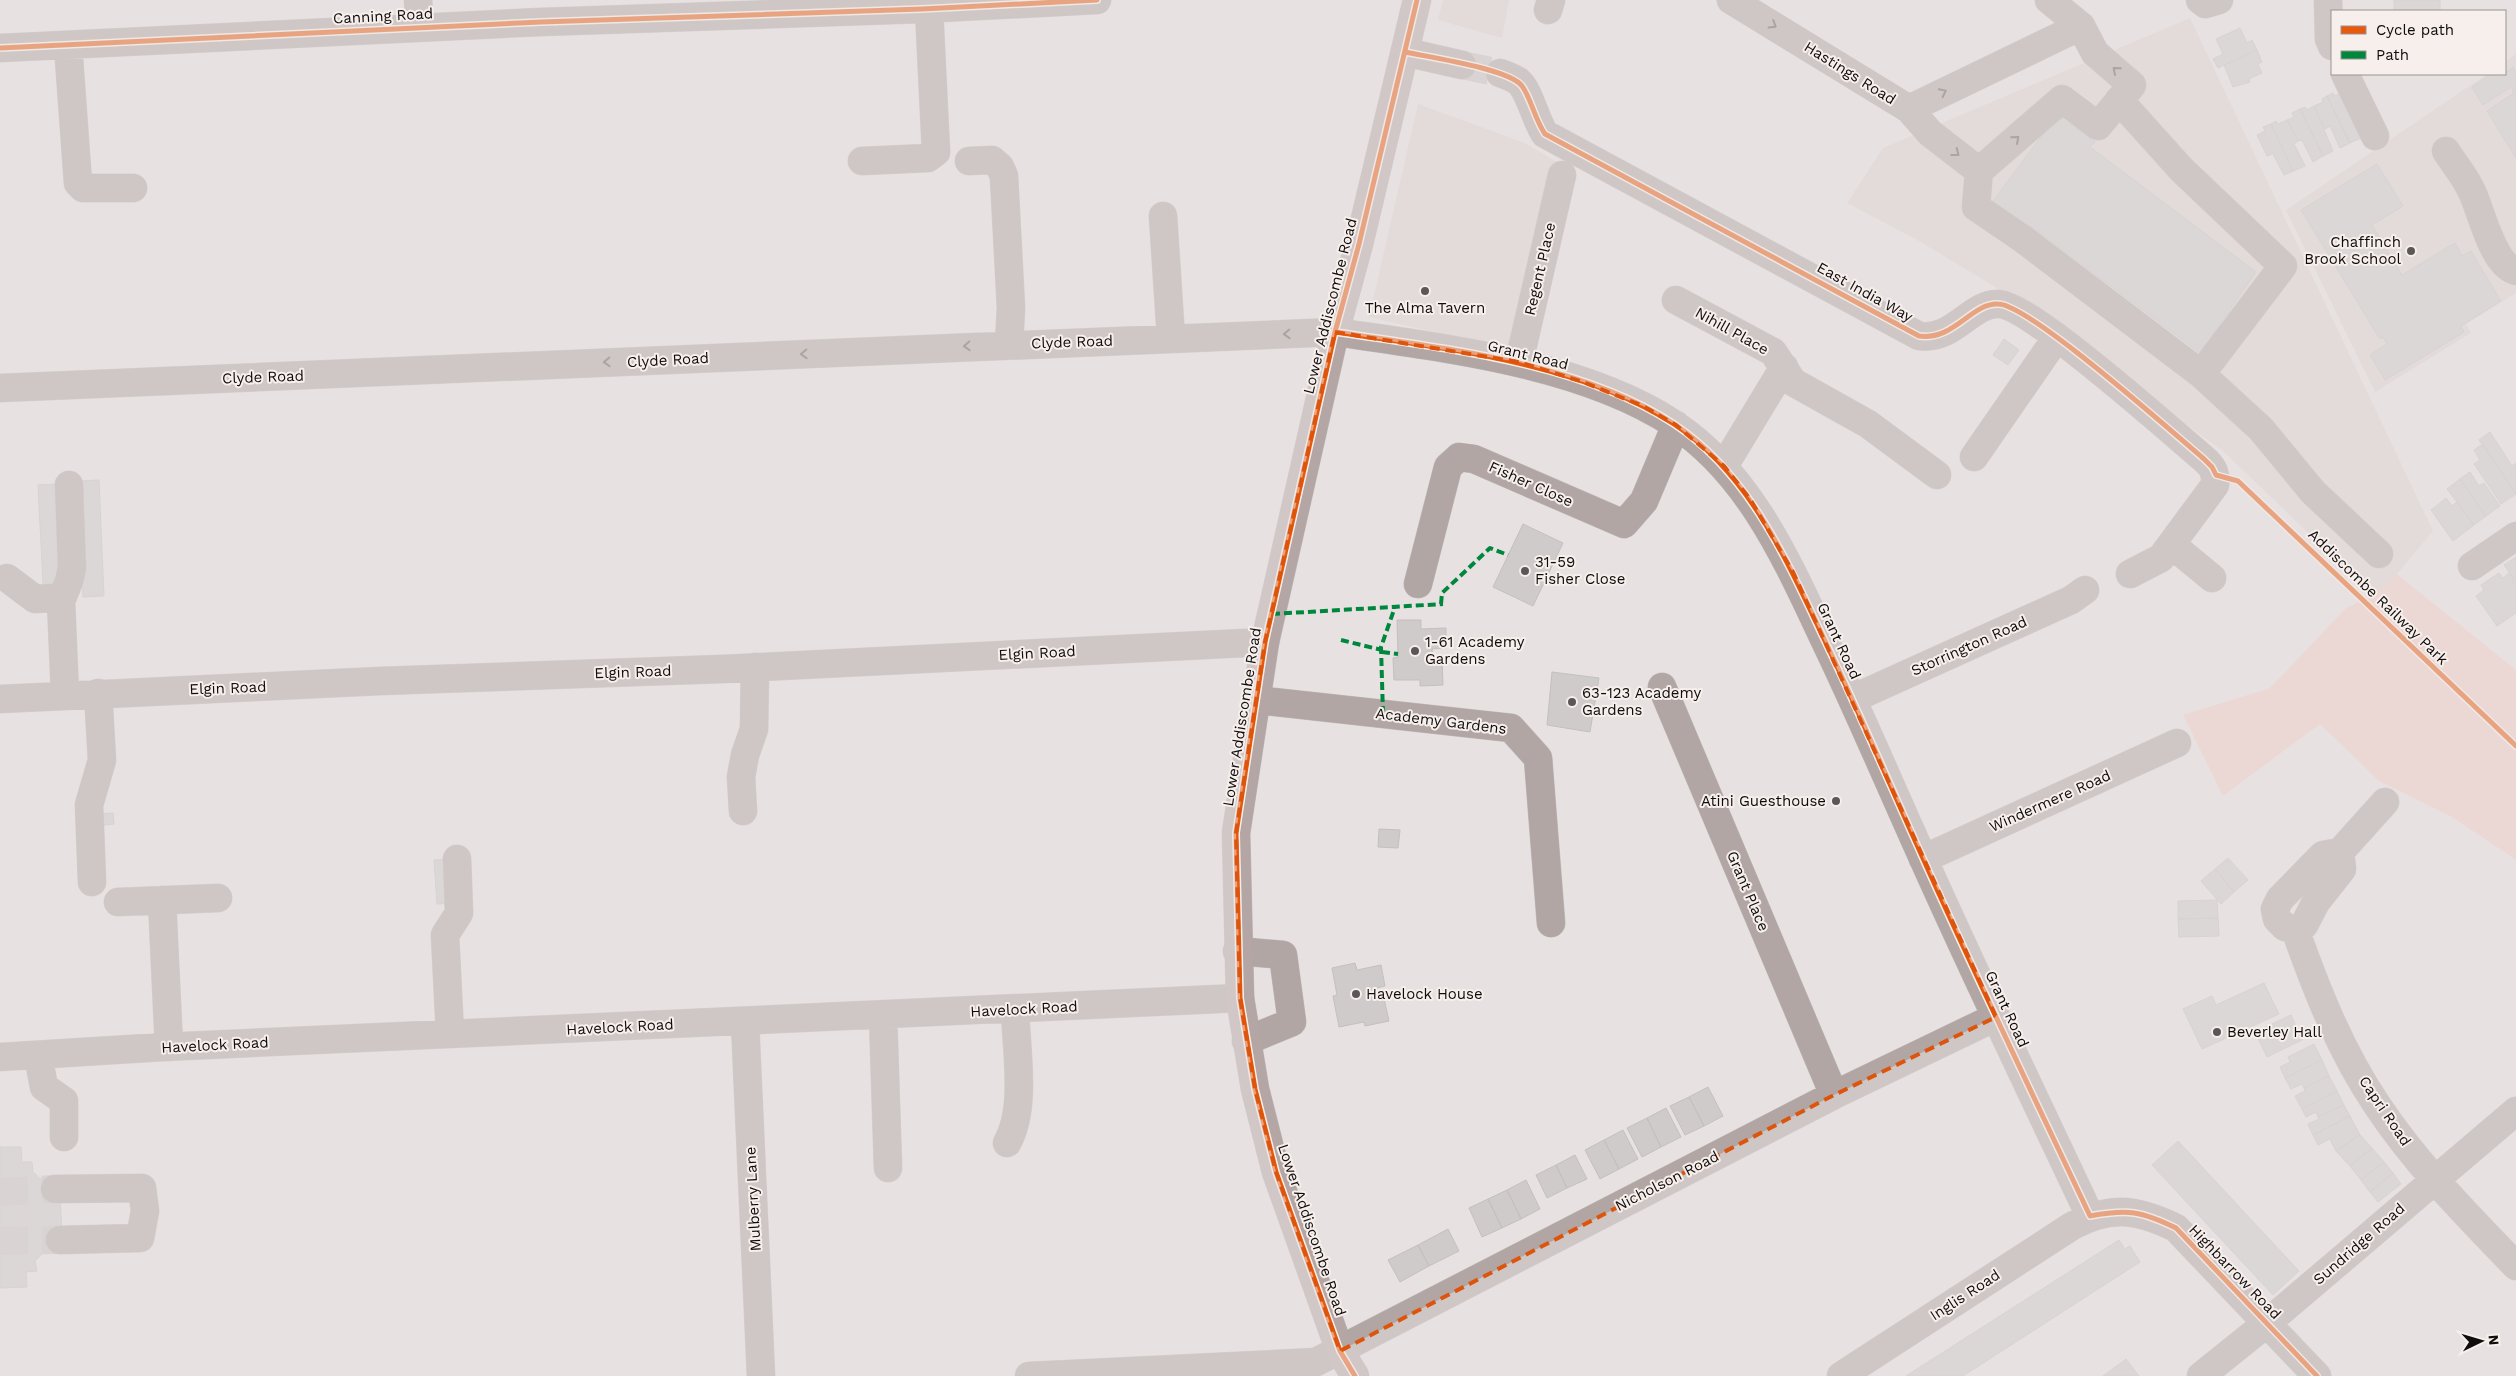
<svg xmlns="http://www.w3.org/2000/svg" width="2516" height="1376" viewBox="0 0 2516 1376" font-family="'Work Sans',sans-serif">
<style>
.built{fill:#dcd2cf}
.green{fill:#f0cdc3}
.building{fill:#cfcbca;stroke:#c4c0bf}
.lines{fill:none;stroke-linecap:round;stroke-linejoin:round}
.minor-tunnel{stroke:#c7c2c1;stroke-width:28;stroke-dasharray:28 14;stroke-linecap:butt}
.minor-casing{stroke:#bfbcbb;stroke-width:29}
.major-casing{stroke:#bfbcbb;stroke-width:29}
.minor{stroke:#b1a6a3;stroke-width:28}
.major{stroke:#b3a6a5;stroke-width:28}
.quiet{stroke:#00873e;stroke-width:4;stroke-dasharray:8 4;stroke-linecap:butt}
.cycleway-casing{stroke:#f7efec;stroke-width:8}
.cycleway{stroke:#e8590c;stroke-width:5}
.oneway{stroke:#605958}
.marked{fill:none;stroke:#dd550c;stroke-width:4;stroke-dasharray:10 6;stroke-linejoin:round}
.poi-dot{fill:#5b5757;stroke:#f7efec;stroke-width:2}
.labels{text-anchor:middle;stroke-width:4;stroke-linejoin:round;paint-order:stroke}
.street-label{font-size:15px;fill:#0f0c0c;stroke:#f7efec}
.poi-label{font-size:15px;fill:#0f0c0c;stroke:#f7efec;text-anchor:start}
</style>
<rect width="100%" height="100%" fill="#e7e2e1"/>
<path class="built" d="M1443 0H1509L1502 38 1438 20Z
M2190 18 2433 531 2397 574 2373 595 2223 451 1992 285 1919 241 1847 203 1883 148Z
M2516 54V293L2466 324 2471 333 2375 392 2286 210 2487 74H2505V62Z
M1418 104 1525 143 1560 164 1516 351 1369 317Z"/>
<path class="green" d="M2397 574 2516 670V860L2450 816 2379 781 2320 724 2223 796 2183 715 2270 688 2346 608 2373 595Z"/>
<path class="building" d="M2394 0H2440V11H2394Z
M2240 28 2247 43 2252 40 2257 50 2218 68 2213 59 2223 54 2216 39Z
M2257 50 2262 62 2258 64 2262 73 2249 79 2250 82 2233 87 2224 65Z
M2513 67 2516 72V158L2487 111 2514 93 2511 87 2483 105 2472 87 2491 74H2497L2499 78Z
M2344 91 2361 138 2350 143 2327 96 2333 93 2335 96Z
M2327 96 2350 143 2340 148 2330 126 2325 129 2314 106 2323 102 2322 99Z
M2314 106 2333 151 2323 156 2300 109 2305 107 2307 110Z
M2300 109 2323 156 2313 162 2302 140 2298 141 2287 120 2294 117 2292 113Z
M2057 115 2095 142 2090 147 2256 272 2200 353 2031 226 2028 234 1988 208Z
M2287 120 2298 141 2294 144 2305 166 2293 171 2271 124 2276 121 2278 124Z
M2271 124 2293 171 2284 175 2273 154 2267 156 2257 135 2265 131 2263 127Z
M2377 164 2403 206 2372 225 2402 275 2455 243 2462 256 2471 251 2501 301 2461 326 2464 332 2385 380 2370 355 2387 344 2383 337 2380 339 2301 210Z
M2004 339 2019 350 2008 365 1993 355Z
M2490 432 2512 466 2516 463V494L2479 440Z
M2483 444 2516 494 2501 504 2474 464 2480 460 2474 450Z
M2470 472 2479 486 2484 483 2500 506 2486 516 2460 479Z
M2460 479 2486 516 2474 525 2447 489Z
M99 480 104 596 83 597 78 481Z
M58 484 62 584H43L38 485Z
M2446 498 2452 506 2457 502 2474 525 2453 541 2431 510Z
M1523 524 1563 543 1533 606 1493 587Z
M2516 557V582L2504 565Z
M2499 573 2503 578 2509 573 2516 584V613L2497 626 2476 596 2484 590 2481 585Z
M1397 620H1421V629L1446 628V648L1432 649 1433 658H1442L1443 685 1420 686V680H1394L1393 658 1398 657Z
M1552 672 1599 678 1590 732 1547 725Z
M113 813 114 824 96 826V814Z
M1379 829 1400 830 1398 848 1378 847Z
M2228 858 2248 880 2234 892 2215 869Z
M454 859 456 903 437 904 434 860Z
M2215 869 2234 892 2221 904 2201 881Z
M2217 900 2218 918 2178 919V901Z
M2218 918 2219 936 2179 937 2178 919Z
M1355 963 1357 970 1381 965 1385 986 1373 989 1374 995 1383 994 1389 1021 1365 1026 1364 1022 1339 1027 1333 996 1337 995 1332 968Z
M2264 983 2279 1014 2202 1049 2183 1009 2212 996 2216 1005Z
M2291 1015 2302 1040 2267 1057 2255 1032Z
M2314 1044 2322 1060 2285 1078 2280 1067 2290 1062 2288 1057Z
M2322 1060 2329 1076 2304 1088 2302 1084 2291 1089 2285 1078Z
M2329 1076 2337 1091 2302 1109 2295 1096 2305 1091 2304 1088Z
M1708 1087 1723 1116 1704 1126 1689 1097Z
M2337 1091 2344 1105 2318 1117 2316 1112 2306 1117 2302 1109Z
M1689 1097 1704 1126 1685 1135 1670 1106Z
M2344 1105 2350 1116 2313 1135 2308 1124 2319 1119 2318 1117Z
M1666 1108 1681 1137 1661 1147 1647 1118Z
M2350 1116 2360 1135 2336 1151 2330 1139 2318 1145 2313 1135Z
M1647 1118 1661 1147 1642 1157 1627 1128Z
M1623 1130 1638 1159 1619 1169 1604 1140Z
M2360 1135 2372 1148 2350 1166 2336 1151Z
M1604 1140 1619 1169 1600 1179 1585 1150Z
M2178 1141 2299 1271 2273 1295 2152 1165Z
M0 1147H21L22 1162H32L33 1172 60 1197 62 1233 35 1261 37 1271 26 1272 27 1287 0 1288Z
M2372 1148 2384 1162 2361 1180 2350 1166Z
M1575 1155 1587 1179 1567 1188 1556 1165Z
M2384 1162 2393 1173 2370 1192 2361 1180Z
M1556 1165 1567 1188 1547 1198 1536 1175Z
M2393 1173 2401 1184 2378 1202 2370 1192Z
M1526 1180 1540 1209 1521 1219 1507 1190Z
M1507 1190 1521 1219 1502 1228 1488 1199Z
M1488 1199 1502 1228 1482 1237 1469 1208Z
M1448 1229 1459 1251 1429 1266 1418 1245Z
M2119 1240 2125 1249 2130 1246 2140 1262 1963 1376H1906Z
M1418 1245 1429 1266 1400 1282 1388 1260Z
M2126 1359 2139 1376H2103Z"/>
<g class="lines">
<path class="minor-tunnel" d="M1462 65 1500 73
M0 1192 55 1189
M0 1241 60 1240"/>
<g class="minor-casing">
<path id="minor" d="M418 0 420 27
M1731 0 1909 109 2081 26
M2049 0 2081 26 2095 53 2132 85 2098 126 2062 99 1979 171 1976 207 2023 239 2201 374 2283 266 2181 169 2119 100
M2200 0 2205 4 2219 0
M2328 0 2329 39 2332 46
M1548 10 1551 0
M68 45 78 183 83 188H133
M0 48 541 22 922 9 1097 0
M1405 52 1462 65
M1500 73C1506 75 1513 78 1518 81 1530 91 1535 120 1545 134L1919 336C1954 341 1971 303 1998 304 2029 304 2172 432 2204 459 2213 467 2216 472 2215 485L2161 558 2130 574
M2345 74 2375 136
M1909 109 1930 133 1979 171
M2446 151C2455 165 2467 179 2473 194 2482 214 2493 265 2516 271
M862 161 928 158 936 152 929 9
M969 161 992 160 1000 167 1004 176 1011 308 1009 344
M1163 216 1171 338
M1676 300 1773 352 1793 382 1868 424 1937 475
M1519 362 1562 175
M2201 374 2261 429 2313 492 2379 554
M0 388 1335 332C1443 348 1581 363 1674 424 1751 475 1788 563 1826 643 1860 714 1890 785 1922 856 1976 977 2034 1097 2090 1216
M1974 457 2057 337
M1724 466 1784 367
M2172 545 2212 578
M2472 566 2516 536
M7 578 35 599 52 598 61 601 65 695
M1418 584 1448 467 1459 457 1474 459 1624 524 1644 501 1676 425
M61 601 69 581 72 568 69 485
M1662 687 1834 1095
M0 699 380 681 722 669 1265 642
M1852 699 2071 600 2085 590
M1256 700 1511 728 1538 758 1551 923
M743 811 741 777 745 755 754 729 755 667
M2340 852 2342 869 2316 902 2304 925 2295 929 2285 927 2277 919 2275 909 2280 899 2323 855 2340 852 2385 802
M1923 859 2177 743
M92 882 89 805 102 760 98 693
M162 900 169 1047
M118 902 218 898
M2295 929C2316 989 2341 1052 2377 1105 2416 1164 2467 1215 2516 1266
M1237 951 1283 955 1292 1022 1246 1041
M883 1015 888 1168
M745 1022 761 1376
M450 1034 445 935 459 913 457 859
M38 1055 44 1087 64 1101V1137
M0 1057 163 1047 1240 998
M1007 1143C1027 1108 1016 1049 1015 1009
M55 1189 142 1188 145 1211 140 1238 60 1240
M1029 1376 1316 1362 1834 1095 1996 1017
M1841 1376 2072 1226C2111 1205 2137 1209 2176 1228L2317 1376
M2201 1376 2267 1323 2516 1111"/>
</g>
<g class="major-casing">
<path id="major" d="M1355 1376 1340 1351 1276 1172 1255 1089 1240 998 1236 833 1265 642 1335 332 1359 244 1417 0"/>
</g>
<use href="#minor" class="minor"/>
<use href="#major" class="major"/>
<path class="quiet" d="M1441 604 1442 593 1490 548 1508 555
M1272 614 1443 604
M1341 640 1382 650
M1382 652 1398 654
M1383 714 1381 647 1395 607"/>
<g class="cycleway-casing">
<path id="cycleway" d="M0 48 541 22 922 9 1097 0
M1405 52C1428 57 1510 69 1522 86 1531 98 1535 120 1545 134L1919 336C1954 341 1971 303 1998 304 2029 304 2172 432 2204 459L2212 467 2216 475 2238 481 2516 746
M1335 332C1443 348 1581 363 1674 424 1751 475 1788 563 1826 643 1860 714 1890 785 1922 856 1976 977 2034 1097 2090 1216 2128 1209 2141 1211 2176 1228L2317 1376
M1355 1376 1340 1351 1276 1172 1255 1089 1240 998 1236 833 1265 642 1335 332 1359 244 1417 0"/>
</g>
<use href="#cycleway" class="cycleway"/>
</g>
<defs><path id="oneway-chevron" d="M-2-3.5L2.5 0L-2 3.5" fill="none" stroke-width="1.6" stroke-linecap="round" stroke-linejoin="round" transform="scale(1.25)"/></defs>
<g class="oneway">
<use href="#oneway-chevron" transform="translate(1773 25) rotate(32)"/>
<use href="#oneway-chevron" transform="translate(2116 70) rotate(-139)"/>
<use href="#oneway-chevron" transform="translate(1943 92) rotate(-26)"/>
<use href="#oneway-chevron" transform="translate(2016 139) rotate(-41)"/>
<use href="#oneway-chevron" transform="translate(1956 153) rotate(38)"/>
<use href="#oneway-chevron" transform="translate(1287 334) rotate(178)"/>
<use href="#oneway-chevron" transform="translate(967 346) rotate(177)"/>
<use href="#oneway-chevron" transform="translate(804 354) rotate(177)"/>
<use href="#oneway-chevron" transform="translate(607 362) rotate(178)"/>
</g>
<path d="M0 0H2516V1376H0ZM1335 332 1519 362 1583 382 1643 406 1676 425 1724 466 1750 499 1793 572 1996 1017 1834 1095 1340 1351 1276 1172 1255 1089 1240 998 1236 833 1265 642Z" fill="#e7e2e1" fill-opacity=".55" fill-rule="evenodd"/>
<path class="marked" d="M1335 332 1519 362 1583 382 1643 406 1676 425 1724 466 1750 499 1793 572 1996 1017 1834 1095 1340 1351 1276 1172 1255 1089 1240 998 1236 833 1265 642Z"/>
<g class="poi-dot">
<circle cx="2411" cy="251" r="5"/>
<circle cx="1425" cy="291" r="5"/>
<circle cx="1525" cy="571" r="5"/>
<circle cx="1415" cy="651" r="5"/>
<circle cx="1572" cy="702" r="5"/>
<circle cx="1836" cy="801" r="5"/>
<circle cx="1356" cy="994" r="5"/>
<circle cx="2217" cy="1032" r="5"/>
</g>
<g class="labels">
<g class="street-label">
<text transform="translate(383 16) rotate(-3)" y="5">Canning Road</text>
<text transform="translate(1850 73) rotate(32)" y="5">Hastings Road</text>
<text transform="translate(1540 269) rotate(-77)" y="5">Regent Place</text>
<text transform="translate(1865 292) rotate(29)" y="5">East India Way</text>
<text transform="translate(1330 306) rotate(-76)" y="5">Lower Addiscombe Road</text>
<text transform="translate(1732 331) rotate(29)" y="5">Nihill Place</text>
<text transform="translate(1072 342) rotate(-2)" y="5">Clyde Road</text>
<text transform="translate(1528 355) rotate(14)" y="5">Grant Road</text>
<text transform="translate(668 360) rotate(-3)" y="5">Clyde Road</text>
<text transform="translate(263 377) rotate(-2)" y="5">Clyde Road</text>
<text transform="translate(1531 484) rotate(24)" y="5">Fisher Close</text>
<text transform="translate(2378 597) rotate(44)" y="5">Addiscombe Railway Park</text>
<text transform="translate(1839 641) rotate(65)" y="5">Grant Road</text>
<text transform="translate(1969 646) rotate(-24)" y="5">Storrington Road</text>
<text transform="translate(1037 653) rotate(-3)" y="5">Elgin Road</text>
<text transform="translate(633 672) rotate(-2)" y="5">Elgin Road</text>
<text transform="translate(228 688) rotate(-2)" y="5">Elgin Road</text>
<text transform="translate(1242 717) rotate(-81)" y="5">Lower Addiscombe Road</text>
<text transform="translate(1441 721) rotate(7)" y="5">Academy Gardens</text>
<text transform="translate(2050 801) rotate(-24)" y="5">Windermere Road</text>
<text transform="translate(1748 891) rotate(67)" y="5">Grant Place</text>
<text transform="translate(1024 1009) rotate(-3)" y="5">Havelock Road</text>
<text transform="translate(2007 1009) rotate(65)" y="5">Grant Road</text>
<text transform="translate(620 1027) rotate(-3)" y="5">Havelock Road</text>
<text transform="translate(215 1045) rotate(-3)" y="5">Havelock Road</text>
<text transform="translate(2385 1111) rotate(56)" y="5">Capri Road</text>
<text transform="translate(1667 1181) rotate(-27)" y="5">Nicholson Road</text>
<text transform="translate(753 1199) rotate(-93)" y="5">Mulberry Lane</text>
<text transform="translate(1312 1230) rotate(71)" y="5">Lower Addiscombe Road</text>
<text transform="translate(2359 1244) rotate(-41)" y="5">Sundridge Road</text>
<text transform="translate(2235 1272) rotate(46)" y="5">Highbarrow Road</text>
<text transform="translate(1965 1295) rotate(-33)" y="5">Inglis Road</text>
</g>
<g class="poi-label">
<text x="2401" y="247" text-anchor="end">Chaffinch<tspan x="2401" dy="17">Brook School</tspan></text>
<text x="1425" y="313" text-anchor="middle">The Alma Tavern</text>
<text x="1535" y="567">31-59<tspan x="1535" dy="17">Fisher Close</tspan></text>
<text x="1425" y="647">1-61 Academy<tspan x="1425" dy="17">Gardens</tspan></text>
<text x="1582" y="698">63-123 Academy<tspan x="1582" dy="17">Gardens</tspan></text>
<text x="1826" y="806" text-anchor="end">Atini Guesthouse</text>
<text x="1366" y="999">Havelock House</text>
<text x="2227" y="1037">Beverley Hall</text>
</g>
</g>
<rect x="2331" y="10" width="175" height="65" fill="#f7efec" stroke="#9a9492"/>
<rect x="2341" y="26" width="25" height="8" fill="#e8590c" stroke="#9a9492"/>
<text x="2376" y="35" font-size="15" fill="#0f0c0c">Cycle path</text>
<rect x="2341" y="51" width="25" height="8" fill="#00873e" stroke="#9a9492"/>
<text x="2376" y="60" font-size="15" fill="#0f0c0c">Path</text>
<g transform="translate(2481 1341) rotate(85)" stroke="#f7efec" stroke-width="4" paint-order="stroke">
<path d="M0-4L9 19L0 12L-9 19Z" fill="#0f0c0c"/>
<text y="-8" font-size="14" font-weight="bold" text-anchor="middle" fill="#0f0c0c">N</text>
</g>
</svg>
